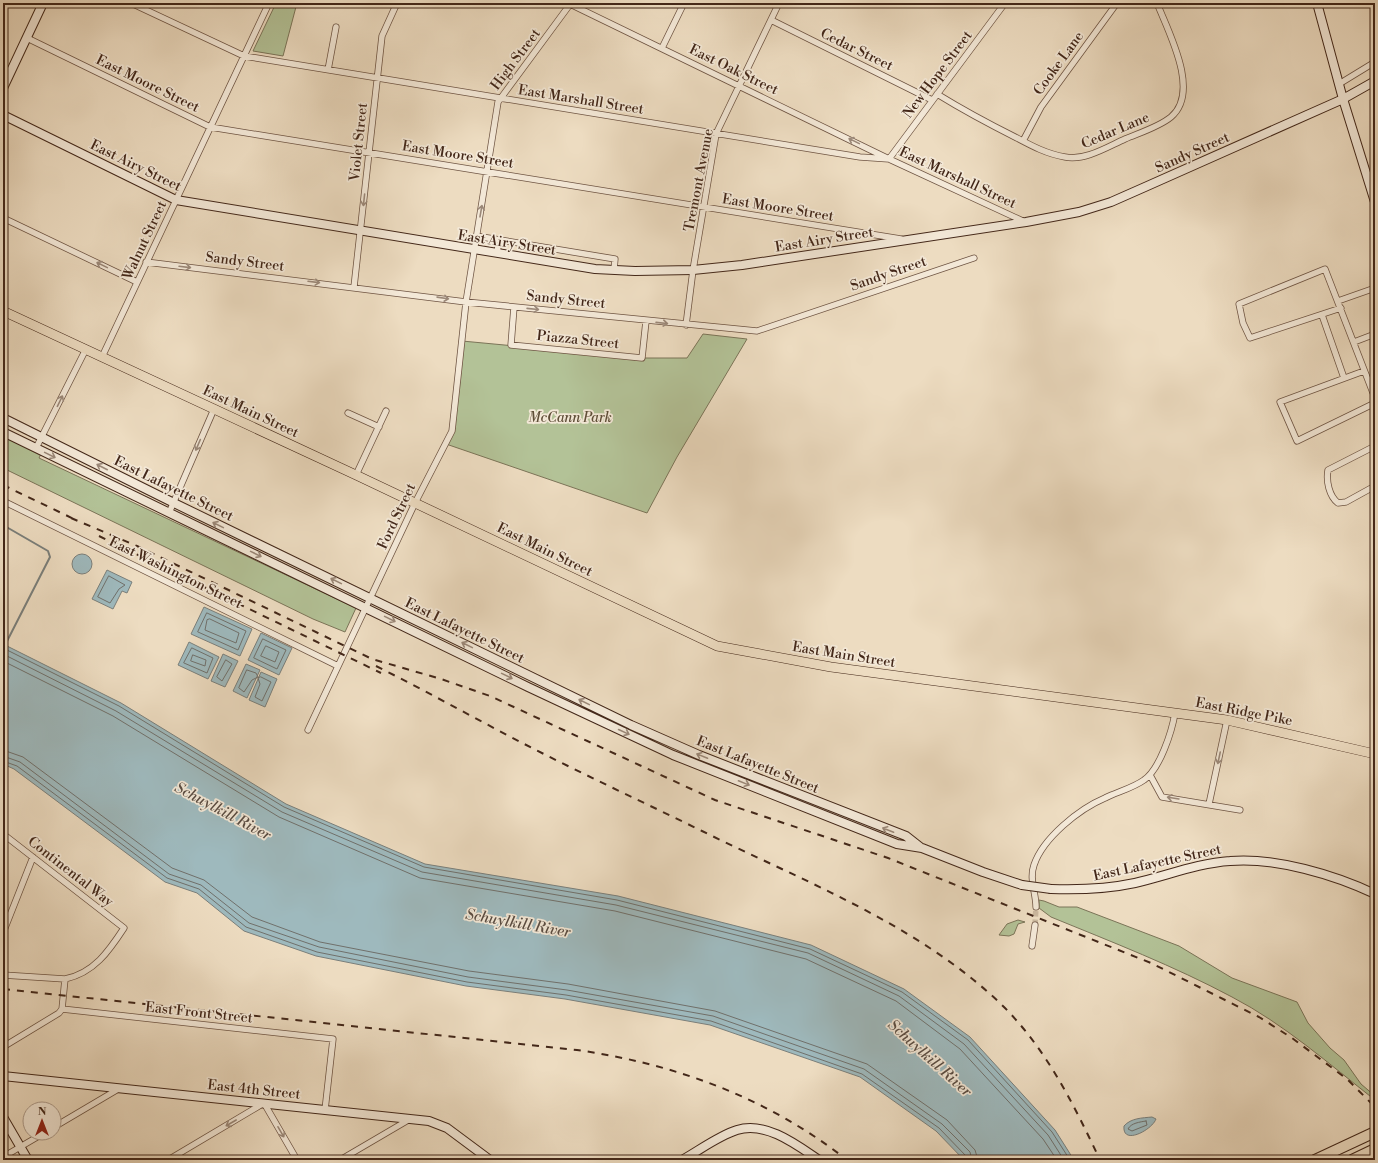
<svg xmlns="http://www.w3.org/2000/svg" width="1378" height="1163" viewBox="0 0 1378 1163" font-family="'Libre Bodoni',serif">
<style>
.green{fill:#b3c297;stroke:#7b7458}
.water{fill:#9eb9bd;stroke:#7a7f7b}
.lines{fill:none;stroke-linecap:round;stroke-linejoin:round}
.shore{stroke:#70706b;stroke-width:1}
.stream{stroke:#7a7f7b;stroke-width:2}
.street-tunnel{stroke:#cbb89f;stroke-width:5.5;stroke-dasharray:5.5 3;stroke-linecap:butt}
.street-casing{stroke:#6e5443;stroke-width:7}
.secondary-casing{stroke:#432719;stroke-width:10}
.primary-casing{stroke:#432719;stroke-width:10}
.highway-casing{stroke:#432719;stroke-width:12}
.street{stroke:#f3e8d7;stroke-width:5.5}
.secondary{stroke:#f3e8d7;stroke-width:8}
.primary{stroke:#eddcc1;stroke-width:9}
.highway{stroke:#eddcc1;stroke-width:10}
.rail{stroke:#432719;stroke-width:2;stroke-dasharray:7 7;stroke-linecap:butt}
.secondary-bridge-casing{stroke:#432719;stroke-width:10;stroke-linecap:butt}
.secondary-bridge{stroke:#f3e8d7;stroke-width:8}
.oneway{stroke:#9b8878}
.labels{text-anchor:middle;stroke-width:3.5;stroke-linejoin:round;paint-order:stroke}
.street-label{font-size:14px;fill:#432719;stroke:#f3e8d7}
.park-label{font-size:14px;font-style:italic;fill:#5f4e38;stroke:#f3e8d7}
.water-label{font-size:15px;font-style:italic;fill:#5a4c42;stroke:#f3e8d7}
</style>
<rect width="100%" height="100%" fill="#eddcc1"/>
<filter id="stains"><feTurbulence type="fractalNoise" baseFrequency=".005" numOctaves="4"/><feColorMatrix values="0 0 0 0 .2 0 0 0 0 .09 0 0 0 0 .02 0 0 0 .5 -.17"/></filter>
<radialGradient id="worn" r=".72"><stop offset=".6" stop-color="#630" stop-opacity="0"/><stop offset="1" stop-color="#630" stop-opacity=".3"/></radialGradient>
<path class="green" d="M276 3H297L283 56 253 51Z
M703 334 747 339 677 457 647 513 446 444 452 431 462 341 642 358H687Z
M3 435 41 454 39 458 356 608 345 632 313 619 3 468Z
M1039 900 1044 901 1059 907H1077L1179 946 1232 978 1297 1002 1308 1023 1330 1048 1344 1060 1361 1084 1375 1096V1100C1329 1064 1284 1024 1232 997 1174 966 1112 942 1051 917L1039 908Z
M1018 920 1025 922 1018 924 1014 934 1009 936 999 935 1007 924Z"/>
<path class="water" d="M72 564a10 10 0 1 1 20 0a10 10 0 1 1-20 0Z
M107 570 132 582 127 593 122 591 113 609 92 599Z
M204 607 252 629 240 656 191 634Z
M261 633 292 648 279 675 248 660Z
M189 642 219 657 208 679 178 665Z
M3 644 121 703 286 804 425 864 618 896 811 945 904 989 970 1037 1055 1130 1074 1160H964L936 1131 860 1077 710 1025 565 999 466 986 316 956 244 931 197 893 165 882 14 769 3 764Z
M223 654 238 661 225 687 211 681Z
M246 664 260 670 247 698 233 691Z
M261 672 277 679 265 707 249 700Z
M1152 1117 1156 1119C1152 1130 1122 1146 1124 1126 1131 1118 1142 1118 1152 1117Z"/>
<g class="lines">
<path class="shore" d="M109 576 125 585 119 589 110 603 98 597Z
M207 613 246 631 238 650 198 632Z
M210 619 239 633 236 643 205 630 207 620Z
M263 639 286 650 277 669 254 658Z
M266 646 279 652 275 662 261 656Z
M3 648 119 706 284 807 424 867 617 900 810 949 902 992 968 1040 1052 1132 1070 1160
M192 648 213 658 207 673 184 663Z
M3 654 116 711 282 812 422 872 616 905 808 953 899 996 964 1044 1048 1135 1064 1160
M193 655 206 660 205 666 191 661Z
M226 660 232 664 222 681 217 677Z
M3 661 113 716 279 817 420 878 615 911 806 959 896 1001 960 1049 1043 1139 1057 1160
M247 670 256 673 258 677 252 680 244 692 239 688Z
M261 677 271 682 262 701 255 697 260 684 258 678Z
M3 750 23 757 172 868 204 880 252 917 320 942 469 971 568 984 715 1011 867 1064 947 1120 975 1150 978 1160
M3 756 20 762 169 874 201 885 249 923 319 947 468 977 567 990 713 1016 864 1069 942 1124 970 1152 972 1160
M3 761 17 766 167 878 199 889 246 927 317 952 467 982 566 995 711 1021 862 1074 939 1128 966 1156 967 1160
M1146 1121 1147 1125 1132 1131 1128 1129C1131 1123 1140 1122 1146 1121Z"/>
<path class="stream" d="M3 525 48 551 50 557 3 649"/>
<path class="street-tunnel" d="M1035 925 1036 907"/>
<g class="street-casing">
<path id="street" d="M131 3 244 56 860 157 889 159
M568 3 889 159 1025 222
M771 20 932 100
M27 38 210 127 901 239
M662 48 684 3
M328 70 336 27
M1339 84 1375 62
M937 94C963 110 989 124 1017 138 1032 146 1047 154 1065 157 1085 161 1107 147 1125 139 1139 133 1159 127 1171 117 1201 92 1168 31 1157 3
M1023 141 1041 107 1117 3
M889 159 1005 3
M3 218 137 282
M476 236 615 259 614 270
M497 253 499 240
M146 262 466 302 757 331 974 258
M354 287 382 36 397 3
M1338 301 1375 288
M514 307 511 345 642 358 646 321
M1341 308 1250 338 1243 323 1239 304 1325 269 1375 398
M1322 315 1344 378
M686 325 693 270 716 134 779 3
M1354 342 1375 334
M102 357 269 3
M1364 371 1280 402 1297 441 1375 403
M348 413 379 427
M1375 446 1328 470C1326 481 1329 496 1338 503L1346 502 1375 486
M36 448 86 349
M356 475 386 411
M3 501 338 666
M169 513 214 409
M308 730 415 503 452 431 466 302 498 102 571 3
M1150 775 1162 797 1240 810
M1209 804 1227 720
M3 834 124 928C109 951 94 973 65 979L3 975
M1036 907C1036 893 1029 879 1034 865 1043 838 1079 809 1105 798 1117 792 1133 788 1144 780 1160 769 1172 731 1175 713
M3 933 33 857
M1032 946 1035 925
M62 1009 333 1039 325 1110
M3 1047 59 1013 62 1009 65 979
M54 1127 120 1088
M3 1157 44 1133
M168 1160 264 1103 297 1160
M340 1160 410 1119"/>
</g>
<g class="secondary-casing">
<path id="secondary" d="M1317 3 1343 99 1375 202
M3 88 43 3
M3 115 176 200 595 269 635 271 693 270 742 265 1026 222 1079 212 1111 202 1145 187 1343 99 1375 81
M3 418 174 503 631 725 699 755 906 836 920 847
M3 432 528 687 673 755 897 844 922 848 983 872 1022 885
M1051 889C1080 890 1107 889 1135 883 1166 876 1198 863 1230 861 1275 857 1335 875 1375 894
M3 1076 429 1121 447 1128 490 1160
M3 1117 28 1160
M682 1160C700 1150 718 1136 737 1130 766 1121 797 1145 819 1160"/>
</g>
<g class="primary-casing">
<path id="primary" d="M3 311 356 475 717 646 831 667 1227 720 1375 754"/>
</g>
<g class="highway-casing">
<path id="highway" d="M1315 1160 1375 1132
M1352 1160 1375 1149"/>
</g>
<use href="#street" class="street"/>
<use href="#secondary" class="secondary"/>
<use href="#primary" class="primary"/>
<use href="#highway" class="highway"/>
<path class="rail" d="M3 485 76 520
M71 518 137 546 372 659 441 679 490 696 715 800 888 858 1151 963 1259 1017 1292 1038 1347 1079 1375 1107
M99 536 381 673
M376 666C430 693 483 723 536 750 591 778 647 804 702 831 805 882 922 926 1005 1008 1048 1052 1074 1105 1100 1160
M3 989 577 1050C676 1064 768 1098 847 1160"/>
<g class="secondary-bridge-casing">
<path id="secondary-bridge" d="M1022 885 1051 889"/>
</g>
<use href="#secondary-bridge" class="secondary-bridge"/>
</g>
<defs><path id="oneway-shaft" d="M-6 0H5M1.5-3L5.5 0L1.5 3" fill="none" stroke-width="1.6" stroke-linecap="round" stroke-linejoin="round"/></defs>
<g class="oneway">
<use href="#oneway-shaft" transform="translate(854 141) rotate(-154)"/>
<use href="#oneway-shaft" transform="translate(364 200) rotate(96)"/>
<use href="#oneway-shaft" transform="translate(481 211) rotate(-80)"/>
<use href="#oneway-shaft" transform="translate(102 265) rotate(-154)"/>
<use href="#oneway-shaft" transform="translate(185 267) rotate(7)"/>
<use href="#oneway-shaft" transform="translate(314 282) rotate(7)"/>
<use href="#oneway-shaft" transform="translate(443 298) rotate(8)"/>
<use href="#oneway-shaft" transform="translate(533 309) rotate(6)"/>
<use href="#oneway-shaft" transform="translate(662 323) rotate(6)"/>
<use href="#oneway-shaft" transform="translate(60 401) rotate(-64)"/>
<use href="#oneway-shaft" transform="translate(198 445) rotate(113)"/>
<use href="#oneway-shaft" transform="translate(50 455) rotate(26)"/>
<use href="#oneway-shaft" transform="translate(102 467) rotate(-153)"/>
<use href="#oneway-shaft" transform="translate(218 525) rotate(-154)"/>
<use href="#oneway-shaft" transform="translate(256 554) rotate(26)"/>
<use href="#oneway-shaft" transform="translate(336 581) rotate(-154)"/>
<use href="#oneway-shaft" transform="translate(390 619) rotate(26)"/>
<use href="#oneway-shaft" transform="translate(467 645) rotate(-154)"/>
<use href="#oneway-shaft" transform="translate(507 676) rotate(26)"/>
<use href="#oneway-shaft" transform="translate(584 702) rotate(-154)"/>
<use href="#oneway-shaft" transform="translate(624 732) rotate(25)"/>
<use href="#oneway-shaft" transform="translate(702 756) rotate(-158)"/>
<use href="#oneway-shaft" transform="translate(1219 758) rotate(102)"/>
<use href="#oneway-shaft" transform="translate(744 783) rotate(22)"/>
<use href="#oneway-shaft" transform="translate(1173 798) rotate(-171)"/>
<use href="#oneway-shaft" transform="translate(888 830) rotate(-159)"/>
<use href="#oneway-shaft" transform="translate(231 1123) rotate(150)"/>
<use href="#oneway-shaft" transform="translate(281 1132) rotate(60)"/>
</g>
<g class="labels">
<g class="street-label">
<text transform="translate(857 49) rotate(26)" y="5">Cedar Street</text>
<text transform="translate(515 59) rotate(-53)" y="5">High Street</text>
<text transform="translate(1058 63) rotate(-54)" y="5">Cooke Lane</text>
<text transform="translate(734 69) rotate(26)" y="5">East Oak Street</text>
<text transform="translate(937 74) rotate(-53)" y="5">New Hope Street</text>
<text transform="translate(148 83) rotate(26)" y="5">East Moore Street</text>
<text transform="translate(581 99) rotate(9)" y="5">East Marshall Street</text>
<text transform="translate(1115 130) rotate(-23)" y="5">Cedar Lane</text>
<text transform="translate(358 142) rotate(-84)" y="5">Violet Street</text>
<text transform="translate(1192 152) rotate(-24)" y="5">Sandy Street</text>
<text transform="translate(458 154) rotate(9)" y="5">East Moore Street</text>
<text transform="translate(136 165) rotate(26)" y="5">East Airy Street</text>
<text transform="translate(958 177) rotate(25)" y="5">East Marshall Street</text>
<text transform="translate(698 180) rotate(-79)" y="5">Tremont Avenue</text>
<text transform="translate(778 207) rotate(9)" y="5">East Moore Street</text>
<text transform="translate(824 239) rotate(-9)" y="5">East Airy Street</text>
<text transform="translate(144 240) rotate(-65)" y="5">Walnut Street</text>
<text transform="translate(507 242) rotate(9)" y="5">East Airy Street</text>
<text transform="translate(245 261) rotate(7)" y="5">Sandy Street</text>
<text transform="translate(888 273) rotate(-19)" y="5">Sandy Street</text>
<text transform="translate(566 299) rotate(6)" y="5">Sandy Street</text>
<text transform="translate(578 339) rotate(6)" y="5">Piazza Street</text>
<text transform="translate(251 411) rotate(25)" y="5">East Main Street</text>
<text transform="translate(174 488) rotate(26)" y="5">East Lafayette Street</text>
<text transform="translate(396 516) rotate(-65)" y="5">Ford Street</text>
<text transform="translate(545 549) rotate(26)" y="5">East Main Street</text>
<text transform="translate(176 572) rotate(26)" y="5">East Washington Street</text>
<text transform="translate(465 630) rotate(26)" y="5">East Lafayette Street</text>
<text transform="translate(844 654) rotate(9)" y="5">East Main Street</text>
<text transform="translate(1244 711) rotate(11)" y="5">East Ridge Pike</text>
<text transform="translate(758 764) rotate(22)" y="5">East Lafayette Street</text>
<text transform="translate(1157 862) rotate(-12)" y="5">East Lafayette Street</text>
<text transform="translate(71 871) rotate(38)" y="5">Continental Way</text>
<text transform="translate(199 1012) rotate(6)" y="5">East Front Street</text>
<text transform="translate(254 1089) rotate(6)" y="5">East 4th Street</text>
</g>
<g class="park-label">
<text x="570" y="422">McCann Park</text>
</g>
<g class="water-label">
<text transform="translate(223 811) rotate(28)" y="5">Schuylkill River</text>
<text transform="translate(518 923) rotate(10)" y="5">Schuylkill River</text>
<text transform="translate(930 1058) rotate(42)" y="5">Schuylkill River</text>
</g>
</g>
<rect width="1378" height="1163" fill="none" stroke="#eddcc1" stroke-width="16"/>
<rect x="4" y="4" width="1370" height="1155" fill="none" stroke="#432719" stroke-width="2"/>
<rect x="8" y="8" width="1362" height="1147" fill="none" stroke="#432719"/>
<g transform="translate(42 1121)"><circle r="19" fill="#f3e8d7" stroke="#ad9b8b"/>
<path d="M0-3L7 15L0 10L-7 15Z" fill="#8f2418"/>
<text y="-6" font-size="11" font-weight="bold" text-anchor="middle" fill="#432719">N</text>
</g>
<rect width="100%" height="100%" filter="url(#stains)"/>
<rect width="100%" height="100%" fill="url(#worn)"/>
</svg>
